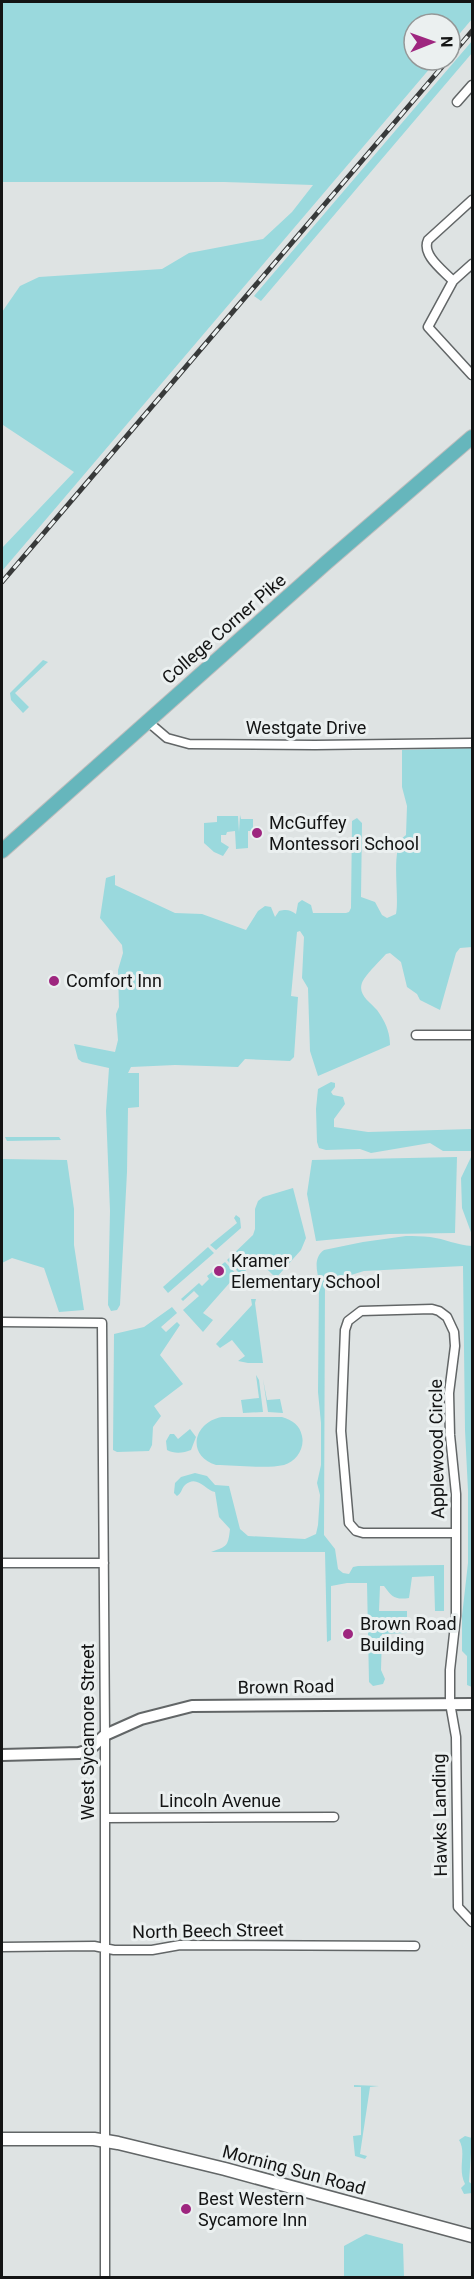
<svg xmlns="http://www.w3.org/2000/svg" width="474" height="2279" viewBox="0 0 474 2279" font-family="Roboto,sans-serif">
<style>
.green{fill:#9ad9dd}
.lines{fill:none;stroke-linecap:round;stroke-linejoin:round}
.minor-casing{stroke:#626667;stroke-width:11}
.tertiary-casing{stroke:#626667;stroke-width:14}
.secondary-casing{stroke:#626667;stroke-width:15}
.trunk-casing{stroke:#bdbdbd;stroke-width:16}
.minor{stroke:#fff;stroke-width:8}
.tertiary{stroke:#fff;stroke-width:10}
.secondary{stroke:#fff;stroke-width:12}
.trunk{stroke:#66b6bc;stroke-width:14}
.rail-casing{stroke:#383a3a;stroke-width:5}
.rail{stroke:#ebf0f0;stroke-width:3;stroke-dasharray:9;stroke-linecap:butt}
.poi-dot{fill:#9e267f;stroke:#ebf0f0;stroke-width:2}
.labels{text-anchor:middle;stroke-width:6;stroke-linejoin:round;paint-order:stroke}
.street-label{font-size:18px;fill:#131414;stroke:#ebf0f0}
.poi-label{font-size:18px;fill:#131414;stroke:#ebf0f0;text-anchor:start}
</style>
<rect width="100%" height="100%" fill="#dee3e3"/>
<path class="green" d="M2 2H472V19L450 45V24H414V60H437L2 571V548L74 472 3 425 2 421V312L20 286 39 277 162 269 189 253 263 239 292 212 313 185 224 182H2Z
M472 41V53L261 301 254 296Z
M43 660 48 662 15 693 29 707 23 713 11 700 10 693Z
M472 748V947L460 948 456 953 440 1010 420 1000 417 994 407 987 401 962 390 953 386 954C379 962 370 970 364 979 355 993 369 1001 377 1010 385 1021 390 1032 390 1045L318 1076 310 1051 308 988 302 978 304 937 300 931 297 932 291 996 298 997 294 1057 290 1061 245 1059 238 1067 175 1065 131 1067 128 1073H139V1107L128 1108 127 1172 120 1305 117 1310 111 1311 108 1305 110 1211 106 1111 109 1068 82 1062 78 1059 74 1044 115 1052 118 1040 116 1014 119 1007 118 970 123 953 122 945 100 918 106 878 115 875V885L175 913 202 914 246 930 258 911 265 906 271 907 275 917 279 911C287 909 290 910 296 914L298 903 302 900 311 905 313 913H346L349 912 351 908 352 821 357 818 362 823 361 897 375 902 382 915 387 918 396 914C400 896 389 845 406 835L407 806 402 787V750Z
M240 815 241 819H253V831H248V848L236 849 235 831 227 832 226 835H221V842L229 847 223 856 214 852 204 843V823L217 822V816H238L239 832Z
M331 1082 335 1083V1087L331 1092 333 1095 343 1097 345 1104 334 1119V1127L368 1132 472 1129V1151H443L430 1143 371 1153 360 1149 326 1150 319 1148 317 1142 316 1109 318 1089Z
M5 1137H59L61 1140 7 1141Z
M472 1155V1235L462 1208 461 1178Z
M457 1157 455 1233 389 1234 316 1241 307 1194 312 1160Z
M2 1159 67 1160 74 1209V1245L84 1310 59 1312 44 1268 12 1258 2 1263Z
M293 1188 306 1238 301 1250 276 1278C261 1263 257 1258 241 1275L227 1260 253 1235 255 1229V1209L258 1201 263 1197Z
M236 1215 240 1218 241 1228 216 1250 210 1245 237 1223 234 1218Z
M406 1236C414 1236 422 1236 430 1237 445 1239 457 1245 472 1246V1687L467 1685V1656L462 1651V1616L468 1563V1491L465 1430 463 1266 364 1271 325 1283 324 1535 335 1549 338 1569 343 1573 349 1574 353 1567 358 1566 444 1565V1611H435L434 1576 412 1577 409 1598C395 1600 392 1597 384 1586H380L379 1611H407V1633L382 1634 381 1670 385 1679 383 1684 373 1686 369 1682 367 1583H347L331 1586V1640L327 1642 325 1552H211C227 1546 228 1547 230 1529L219 1517 215 1492C205 1490 197 1474 185 1485 181 1489 182 1493 177 1496L174 1493 175 1483 181 1477 195 1473 207 1476 215 1485 229 1486 240 1529 248 1536 305 1539 316 1534 318 1525 320 1495 317 1483 321 1465V1423L318 1392 319 1282C317 1270 313 1258 324 1250L363 1242Z
M208 1247 214 1253 168 1293 163 1287Z
M225 1262 239 1277 236 1281 233 1279 203 1313 213 1320 203 1332 183 1310 199 1296 194 1291 183 1301 181 1299 199 1283 202 1286 209 1279 207 1276Z
M251 1299H256L255 1303 263 1363H248L238 1361 245 1356 232 1340 220 1348 216 1344 252 1305Z
M172 1307 177 1313 161 1327 166 1332 177 1322 180 1325 160 1355 183 1384 154 1406 161 1416 153 1427 152 1445 149 1451 117 1452 113 1450 114 1334 144 1327Z
M256 1375 259 1380 263 1412 243 1413 241 1400 259 1398Z
M263 1379 267 1400 280 1399 283 1413 268 1412Z
M222 1417H282C292 1420 300 1425 302 1436 305 1448 296 1462 284 1465 266 1469 235 1465 216 1465 186 1456 193 1422 222 1417Z
M190 1429 196 1437 191 1450C184 1453 174 1454 167 1450L166 1441 170 1434H174L178 1439Z
M354 2085 379 2086 370 2087 360 2154 367 2156 365 2159 355 2156 353 2136 361 2135V2087H354Z
M465 2136 472 2138 469 2182 472 2184V2193L464 2194 461 2188 465 2184C457 2168 467 2153 459 2140Z
M366 2234 403 2244 404 2277H344V2246Z"/>
<g class="lines">
<g class="minor-casing">
<path id="minor" d="M457 102 472 85
M472 264 453 281 428 327 472 375
M453 281C444 271 421 255 428 240L472 200
M147 721 167 738 189 744 315 745 472 743
M416 1035H472
M2 1322 102 1323 105 1735V2278
M456 1533H363L356 1531 349 1523 341 1431 345 1330 348 1321 361 1311 432 1309 439 1311 447 1317 454 1332 455 1346 449 1393 450 1435 456 1494V1616L450 1670V1703L456 1737 458 1907 472 1922
M2 1563H104
M105 1818 334 1817
M2 1947 94 1946 114 1950H152L180 1945 415 1946"/>
</g>
<g class="tertiary-casing">
<path id="tertiary" d="M2 1755 79 1753 89 1750 105 1735 141 1719 192 1706 472 1704"/>
</g>
<g class="secondary-casing">
<path id="secondary" d="M2 2139H94L118 2143 225 2169 472 2236"/>
</g>
<g class="trunk-casing">
<path id="trunk" d="M2 851 327 562 472 437"/>
</g>
<use href="#minor" class="minor"/>
<use href="#tertiary" class="tertiary"/>
<use href="#secondary" class="secondary"/>
<use href="#trunk" class="trunk"/>
<g class="rail-casing">
<path id="rail" d="M450 57 472 31
M2 582 448 60"/>
</g>
<use href="#rail" class="rail"/>
</g>
<g class="poi-dot">
<circle cx="257" cy="833" r="6"/>
<circle cx="54" cy="981" r="6"/>
<circle cx="219" cy="1271" r="6"/>
<circle cx="348" cy="1634" r="6"/>
<circle cx="186" cy="2209" r="6"/>
</g>
<g class="labels">
<g class="street-label">
<text transform="translate(224 629) rotate(-41)" y="6">College Corner Pike</text>
<text x="306" y="734">Westgate Drive</text>
<text transform="translate(437 1449) rotate(-91)" y="6">Applewood Circle</text>
<text transform="translate(286 1687) rotate(-1)" y="6">Brown Road</text>
<text transform="translate(88 1732) rotate(-90)" y="6">West Sycamore Street</text>
<text x="220" y="1807">Lincoln Avenue</text>
<text transform="translate(440 1815) rotate(-91)" y="6">Hawks Landing</text>
<text transform="translate(208 1931) rotate(-1)" y="6">North Beech Street</text>
<text transform="translate(294 2170) rotate(15)" y="6">Morning Sun Road</text>
</g>
<g class="poi-label">
<text x="269" y="829">McGuffey<tspan x="269" dy="21">Montessori School</tspan></text>
<text x="66" y="987">Comfort Inn</text>
<text x="231" y="1267">Kramer<tspan x="231" dy="21">Elementary School</tspan></text>
<text x="360" y="1630">Brown Road<tspan x="360" dy="21">Building</tspan></text>
<text x="198" y="2205">Best Western<tspan x="198" dy="21">Sycamore Inn</tspan></text>
</g>
</g>
<rect width="474" height="2279" fill="none" stroke="#131414" stroke-width="6"/>
<g transform="translate(432 42) rotate(89)"><circle r="28" fill="#ebf0f0" stroke="#959898" stroke-width="1.5"/>
<path d="M0-4.5L10 22L0 15L-10 22Z" fill="#9e267f"/>
<text y="-9" font-size="16" font-weight="bold" text-anchor="middle" fill="#131414">N</text>
</g>
</svg>
